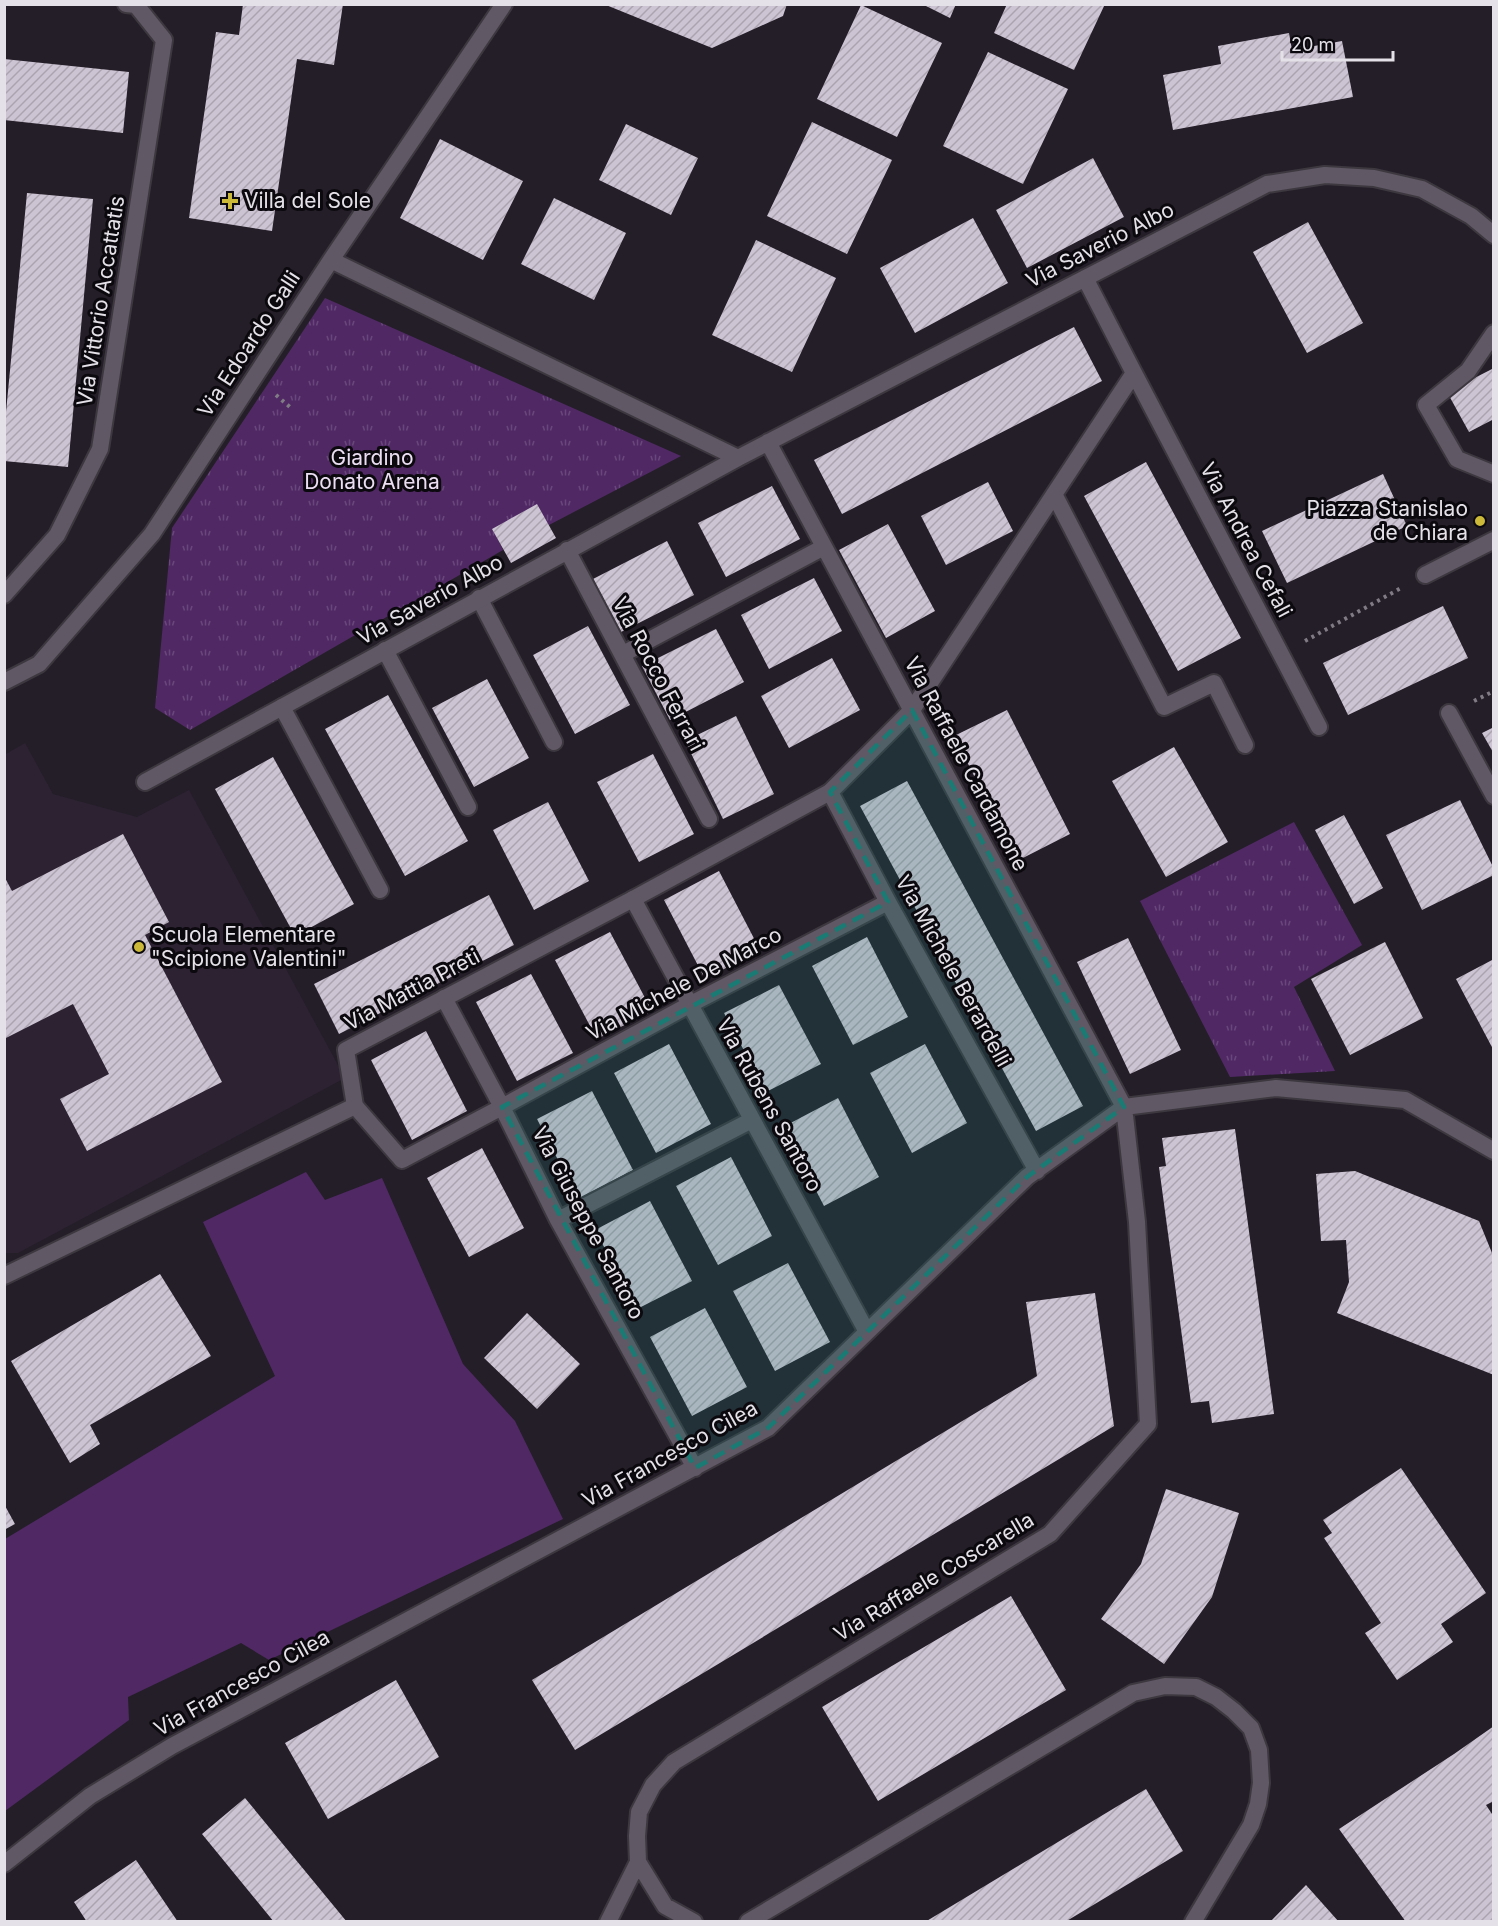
<svg xmlns="http://www.w3.org/2000/svg" width="1498" height="1926" viewBox="0 0 1498 1926" font-family="Inter,sans-serif">
<style>
.built{fill:#2c2232}
.green{fill:#4f2864}
.park{fill:url(#park-tufts)}
.building{fill:url(#building-hatch)}
.lines{fill:none;stroke-linecap:round;stroke-linejoin:round}
.service-casing{stroke:#3d3840;stroke-width:20}
.minor-casing{stroke:#3d3840;stroke-width:20}
.path{stroke:#807b84;stroke-width:4;stroke-dasharray:3 4.5;stroke-linecap:butt}
.service{stroke:#605965;stroke-width:16}
.minor{stroke:#605965;stroke-width:16}
.marked{fill:#1a7b74;fill-opacity:0.2;stroke:#1a7b74;stroke-width:4.5;stroke-dasharray:12 8;stroke-linejoin:round}
.poi-dot{fill:#ccb939;stroke:#0c090e;stroke-width:2}
.labels{text-anchor:middle;stroke-width:6;stroke-linejoin:round;paint-order:stroke}
.poi-label{font-size:21px;fill:#e5e1e8;stroke:#0c090e;text-anchor:start}
.street-label{font-size:21px;fill:#e5e1e8;stroke:#0c090e}
.park-label{font-size:21px;fill:#ebdef3;stroke:#0c090e}
</style>
<defs>
<pattern id="park-tufts" width="24" height="20" patternUnits="userSpaceOnUse" patternTransform="scale(1.5)"><rect width="24" height="20" fill="#4f2864"/><path d="M3 7l-1-3M5 7V3M7 7l1-3M15 17l-1-3M17 17v-4M19 17l1-3" fill="none" stroke="#68477a"/></pattern>
<pattern id="building-hatch" width="6" height="6" patternUnits="userSpaceOnUse" patternTransform="scale(1.5)"><rect width="6" height="6" fill="#cdc4d3"/><path d="M-1 1l2-2M0 6l6-6M5 7l2-2" fill="none" stroke="#aba4b0"/></pattern>
</defs>
<rect width="100%" height="100%" fill="#241e28"/>
<path class="built" d="M25 743 53 794 137 817 189 790 345 1078 18 1253H5L4 755Z"/>
<path class="green" d="M306 1172 325 1200 382 1178 463 1364 515 1421 563 1519 269 1660 241 1643 128 1697 129 1720 5 1811V1539L275 1376 203 1222Z"/>
<path class="park" d="M325 298 681 456 549 525 493 529 503 550 190 730 155 708 172 528Z
M1294 822 1362 945 1294 987 1335 1071 1230 1077 1140 901Z"/>
<path class="building" d="M243 4H343L334 65 297 59 272 231 189 218 216 32 239 35Z
M787 4 783 16 712 48 606 5Z
M922 4H956L950 18Z
M1007 4H1105L1074 70 994 33Z
M861 5 942 43 897 137 817 99Z
M1289 33 1292 50 1342 41 1353 97 1173 130 1163 75 1221 64 1218 46Z
M988 52 1068 89 1023 184 943 146Z
M4 59 129 72 123 133 4 120Z
M812 122 892 160 847 254 767 216Z
M626 124 698 158 671 215 599 180Z
M440 139 523 181 483 260 400 218Z
M1093 158 1124 217 1027 268 996 210Z
M27 193 93 199 68 467 4 461V433Z
M554 198 626 233 594 300 521 264Z
M973 218 1008 283 915 333 880 268Z
M1308 222 1363 323 1307 353 1253 252Z
M756 240 836 278 792 372 712 335Z
M1074 327 1102 381 842 514 814 460Z
M1494 368V419L1469 432 1447 392Z
M1146 462 1241 638 1178 671 1084 496Z
M1383 474 1407 526 1287 583 1262 531Z
M988 482 1013 531 946 565 921 516Z
M772 486 800 539 726 577 698 523Z
M537 504 556 538 511 563 492 529Z
M888 524 935 611 886 638 839 550Z
M667 541 694 595 621 632 593 579Z
M814 578 842 631 769 669 741 615Z
M1443 606 1468 658 1348 715 1323 663Z
M588 626 630 705 575 734 533 655Z
M716 629 744 682 670 720 642 666Z
M832 658 860 710 789 748 761 696Z
M487 679 529 758 474 787 432 708Z
M388 695 468 841 405 876 325 729Z
M1007 710 1070 834 1017 861 954 736Z
M736 716 774 794 723 819 685 741Z
M1494 727V754L1482 733Z
M1174 747 1228 842 1166 877 1112 781Z
M653 754 694 834 639 862 597 782Z
M273 757 354 904 295 936 215 789Z
M907 781 1083 1106 1036 1131 860 806Z
M1460 800 1494 869V875L1422 910 1386 835Z
M548 802 589 881 534 910 493 830Z
M1344 815 1383 888 1354 904 1315 830Z
M123 834 169 922 145 935 222 1082 87 1151 60 1099 109 1074 73 1004 4 1039V876L12 891Z
M719 871 760 950 705 979 664 900Z
M489 895 514 945 339 1034 314 984Z
M610 932 652 1011 597 1039 555 960Z
M867 937 908 1017 853 1045 812 966Z
M1128 938 1181 1050 1130 1074 1077 962Z
M1385 942 1423 1018 1350 1055 1311 979Z
M1494 959V1051L1456 979Z
M531 974 573 1053 517 1081 476 1002Z
M779 985 821 1064 766 1092 724 1013Z
M426 1031 467 1111 412 1140 371 1060Z
M669 1044 711 1124 656 1153 614 1073Z
M925 1044 967 1123 912 1153 870 1073Z
M592 1091 633 1170 578 1199 537 1119Z
M838 1098 879 1177 824 1206 783 1127Z
M1235 1129 1274 1414 1212 1423 1209 1401 1191 1403 1159 1167 1166 1166 1162 1138Z
M482 1148 524 1228 469 1257 427 1178Z
M731 1157 772 1236 718 1265 676 1186Z
M1355 1171 1479 1221 1494 1258V1375L1337 1313 1349 1282 1346 1240 1321 1241 1316 1174Z
M650 1201 692 1281 637 1309 595 1230Z
M788 1263 830 1342 775 1371 733 1291Z
M160 1274 211 1356 90 1425 100 1444 70 1463 11 1361Z
M1095 1293 1114 1426 575 1750 532 1680 1037 1376 1026 1302Z
M705 1308 747 1387 692 1416 650 1337Z
M527 1313 580 1364 537 1409 484 1358Z
M1401 1468 1486 1593 1441 1624 1453 1642 1397 1680 1365 1633 1381 1623 1324 1538 1332 1533 1323 1520Z
M1166 1489 1239 1513 1212 1597 1164 1664 1101 1619 1141 1564Z
M4 1504 15 1524 4 1530Z
M1011 1596 1066 1690 878 1801 822 1707Z
M396 1680 439 1757 328 1819 285 1743Z
M1494 1726V1801L1486 1805 1494 1817V1922H1406L1339 1829 1454 1754Z
M1146 1789 1183 1851 1065 1922H925Z
M245 1798 347 1922H274L202 1834Z
M136 1860 178 1922H87L74 1902Z
M1306 1885 1339 1922H1270Z"/>
<g class="lines">
<g class="service-casing">
<path id="service" d="M1494 333 1468 371 1426 405 1457 459 1494 474
M479 598 554 742
M385 650 468 807
M282 707 380 890
M502 1107 402 1160 355 1106 346 1050 633 899 830 792"/>
</g>
<g class="minor-casing">
<path id="minor" d="M331 260 738 458 1267 184 1325 175 1374 178 1422 189 1471 216 1494 235
M1134 373 1319 727
M1054 494 1164 707 1214 683 1245 745
M567 550 709 819
M1425 575 1494 540
M4 595 57 535 100 449 164 40 136 5 126 4
M623 654 824 547
M4 682 39 664 152 534 331 260 504 4
M1449 713 1494 796
M145 782 738 458
M633 899 867 1332
M444 998 502 1107 558 1220 695 1468
M502 1107 689 1005 888 902
M1037 1171 888 902 830 792 912 710 1134 373 1085 278
M558 1220 752 1120
M4 1276 355 1106
M4 1864 90 1796 172 1746 768 1428 1027 1177 1124 1107 1276 1088 1405 1100 1494 1151
M608 1922 638 1862
M694 1922 665 1906 638 1862 637 1836 639 1812 653 1785 674 1762 1050 1534 1148 1424 1137 1222 1124 1107 768 442
M748 1922 1133 1693 1165 1686 1196 1687 1216 1697 1234 1711 1251 1728 1259 1750 1261 1783 1258 1804 1251 1825 1193 1922"/>
</g>
<path class="path" d="M276 395 291 408
M1305 641 1401 588
M1474 701 1494 691"/>
<use href="#service" class="service"/>
<use href="#minor" class="minor"/>
</g>
<path class="marked" d="M912 710 1124 1107 1027 1177 768 1428 695 1468 502 1107 888 902 830 792Z"/>
<g class="poi-dot">
<path d="M227 192h6v6h6v6h-6v6h-6v-6h-6v-6h6z"/>
<circle cx="1480" cy="521" r="6"/>
<circle cx="139" cy="947" r="6"/>
</g>
<g class="labels">
<g class="poi-label">
<text x="244" y="208">Villa del Sole</text>
<text x="1468" y="516" text-anchor="end">Piazza Stanislao<tspan x="1468" dy="24">de Chiara</tspan></text>
<text x="151" y="942">Scuola Elementare<tspan x="151" dy="24">"Scipione Valentini"</tspan></text>
</g>
<g class="street-label">
<text transform="translate(1100 245) rotate(-27)" y="7">Via Saverio Albo</text>
<text transform="translate(101 301) rotate(-81)" y="7">Via Vittorio Accattatis</text>
<text transform="translate(249 344) rotate(-57)" y="7">Via Edoardo Galli</text>
<text transform="translate(1246 540) rotate(62)" y="7">Via Andrea Cefali</text>
<text transform="translate(430 600) rotate(-29)" y="7">Via Saverio Albo</text>
<text transform="translate(658 674) rotate(62)" y="7">Via Rocco Ferrari</text>
<text transform="translate(966 764) rotate(62)" y="7">Via Raffaele Cardamone</text>
<text transform="translate(953 971) rotate(61)" y="7">Via Michele Berardelli</text>
<text transform="translate(684 984) rotate(-28)" y="7">Via Michele De Marco</text>
<text transform="translate(412 990) rotate(-28)" y="7">Via Mattia Preti</text>
<text transform="translate(769 1105) rotate(61)" y="7">Via Rubens Santoro</text>
<text transform="translate(588 1223) rotate(62)" y="7">Via Giuseppe Santoro</text>
<text transform="translate(670 1454) rotate(-29)" y="7">Via Francesco Cilea</text>
<text transform="translate(934 1577) rotate(-31)" y="7">Via Raffaele Coscarella</text>
<text transform="translate(242 1683) rotate(-29)" y="7">Via Francesco Cilea</text>
</g>
<g class="park-label">
<text x="372" y="465">Giardino<tspan x="372" dy="24">Donato Arena</tspan></text>
</g>
</g>
<rect width="1498" height="1926" fill="none" stroke="#e5e1e8" stroke-width="12"/>
<path d="M1282 51v9h111v-9" fill="none" stroke="#e5e1e8" stroke-width="3"/>
<text x="1291" y="51" font-size="18" fill="#e5e1e8" stroke="#0c090e" stroke-width="4.5" paint-order="stroke">20 m</text>
</svg>
